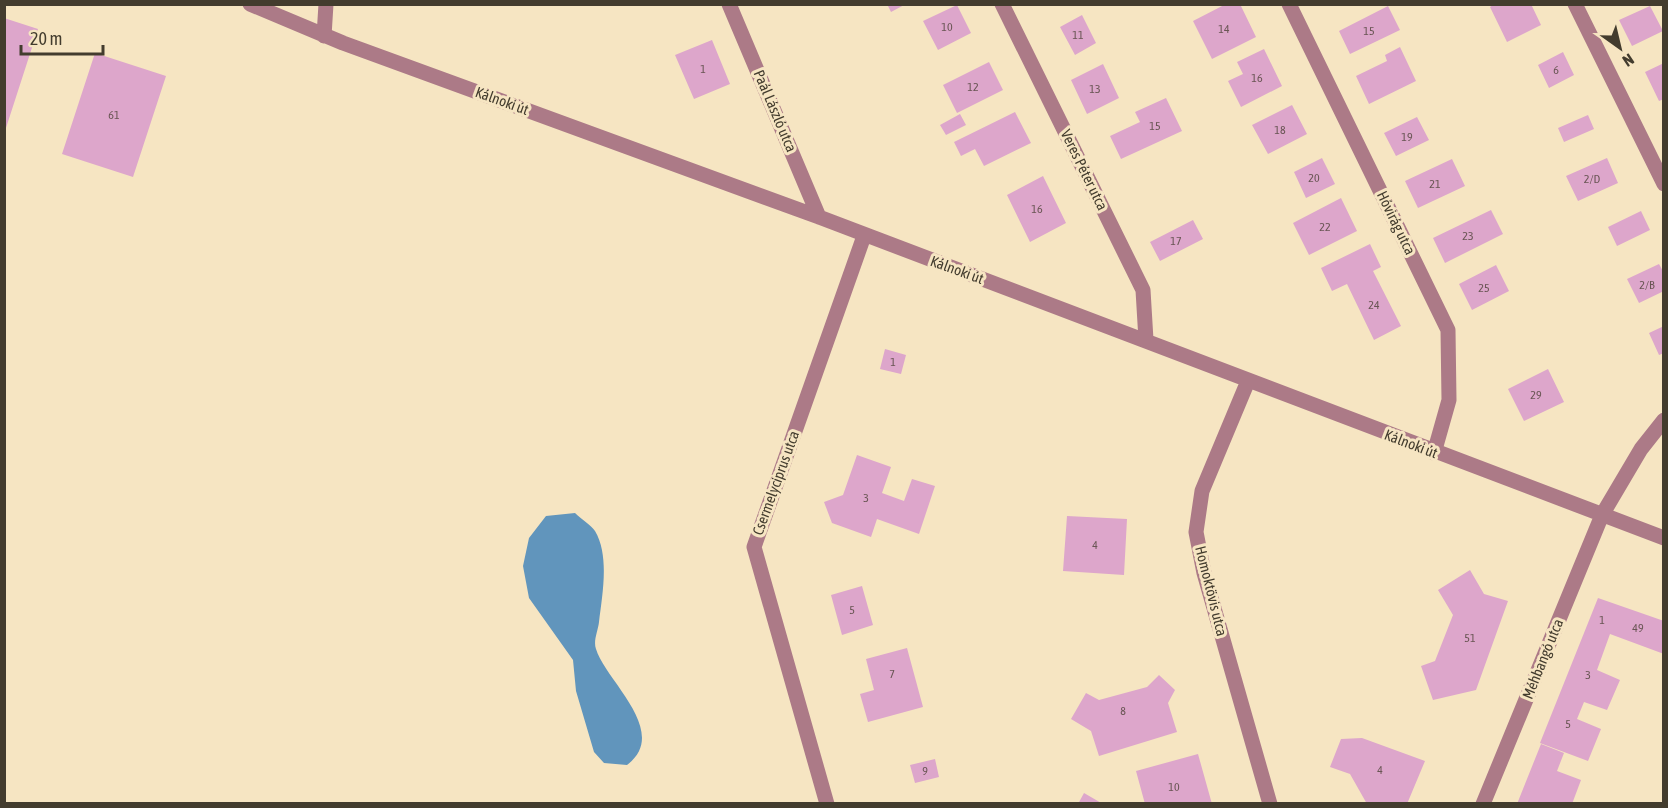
<svg xmlns="http://www.w3.org/2000/svg" width="1668" height="808" viewBox="0 0 1668 808" font-family="'Asap Condensed',sans-serif">
<style>
.water{fill:#6195bc}
.building{fill:#dda6cb}
.lines{fill:none;stroke-linecap:round;stroke-linejoin:round}
.minor{stroke:#ac7a87;stroke-width:15}
.labels{text-anchor:middle;stroke-width:6;stroke-linejoin:round;paint-order:stroke}
.number-label{font-size:12px;fill:#6a5655}
.street-label{font-size:15px;fill:#433c2e;stroke:#f6e5c2}
</style>
<rect width="100%" height="100%" fill="#f6e5c2"/>
<path class="water" d="M575 513C581 519 591 525 595 531 610 556 602 596 599 622 598 631 593 641 596 649 605 680 671 732 627 765L604 763 594 752 576 691 573 660 529 598 523 566 529 538 546 516Z"/>
<path class="building" d="M887 4H906L891 12Z
M1226 4H1240L1256 37 1212 59 1193 21Z
M1494 4H1531L1541 25 1507 42 1490 7Z
M957 5 971 33 938 50 923 21Z
M1388 6 1400 30 1350 54 1339 31Z
M1650 6 1663 31 1632 46 1619 20Z
M1082 15 1096 43 1075 55 1060 27Z
M4 18 38 29 5 131H4Z
M712 40 730 84 694 99 675 55Z
M1400 47 1416 81 1369 104 1356 76 1387 61 1385 55Z
M1264 49 1282 86 1241 107 1228 81 1243 74 1237 62Z
M1563 52 1574 75 1549 88 1538 65Z
M95 53 166 76 133 177 62 154Z
M989 62 1003 90 957 113 943 85Z
M1664 63V99L1659 101 1645 72Z
M1103 64 1119 98 1087 114 1071 80Z
M1166 98 1182 131 1121 159 1110 136 1140 122 1135 112Z
M1292 105 1307 134 1268 154 1252 125Z
M1015 112 1031 143 984 166 975 149 961 156 954 142Z
M960 114 966 125 946 135 940 125Z
M1588 115 1594 129 1564 142 1558 128Z
M1417 117 1429 140 1396 156 1384 133Z
M1322 158 1335 184 1306 198 1294 172Z
M1607 158 1618 183 1578 201 1566 176Z
M1452 159 1465 186 1418 208 1405 181Z
M1043 176 1066 223 1030 242 1007 195Z
M1341 198 1357 231 1309 255 1293 223Z
M1491 210 1503 234 1445 263 1433 238Z
M1641 211 1650 230 1617 246 1608 227Z
M1193 220 1203 239 1160 261 1150 242Z
M1370 244 1381 267 1373 271 1401 326 1374 340 1347 284 1332 291 1321 268Z
M1659 264 1664 273V291L1639 303 1627 279Z
M1496 265 1509 291 1472 310 1459 284Z
M1664 326V353L1659 355 1649 333Z
M885 349 906 355 901 374 880 369Z
M1548 369 1564 402 1524 421 1508 389Z
M857 455 891 467 882 493 904 501 912 479 935 486 919 534 877 519 871 537 832 523 824 502 843 495Z
M1067 516 1127 519 1124 575 1063 571Z
M1470 570 1484 594 1508 601 1476 690 1433 700 1421 666 1435 661 1453 615 1438 590Z
M862 586 873 625 842 635 831 595Z
M1598 598 1664 621V654L1610 634 1597 670 1620 680 1607 710 1584 702 1577 719 1601 729 1588 761 1540 743Z
M907 648 923 707 868 722 860 694 874 690 866 659Z
M1159 675 1175 690 1168 703 1177 732 1099 756 1091 731 1071 719 1086 693 1099 700 1147 687Z
M1362 738 1425 761 1407 804H1367L1350 774 1330 767 1341 739Z
M1541 744 1564 753 1557 771 1581 780 1572 804H1517Z
M1198 754 1212 804H1145L1136 771Z
M935 759 939 777 915 783 910 765Z
M1084 793 1103 804H1078Z"/>
<g class="lines">
<path class="minor" d="M250 4 343 43 819 217 1664 538
M729 4 819 217
M1002 4 1143 290 1146 340
M1289 4 1448 330 1449 400 1434 453
M1575 4 1664 184
M324 36 326 4
M1248 381 1202 491 1196 532 1204 573 1270 804
M827 804 754 547 864 236
M1483 804 1602 515 1641 449 1664 420"/>
</g>
<g class="labels">
<g class="number-label">
<text x="947" y="31">10</text>
<text x="1224" y="33">14</text>
<text x="1369" y="35">15</text>
<text x="1078" y="39">11</text>
<text x="703" y="73">1</text>
<text x="1556" y="74">6</text>
<text x="1257" y="82">16</text>
<text x="973" y="91">12</text>
<text x="1095" y="93">13</text>
<text x="114" y="119">61</text>
<text x="1155" y="130">15</text>
<text x="1280" y="134">18</text>
<text x="1407" y="141">19</text>
<text x="1314" y="182">20</text>
<text x="1592" y="183">2/D</text>
<text x="1435" y="188">21</text>
<text x="1037" y="213">16</text>
<text x="1325" y="231">22</text>
<text x="1468" y="240">23</text>
<text x="1176" y="245">17</text>
<text x="1647" y="289">2/B</text>
<text x="1484" y="292">25</text>
<text x="1374" y="309">24</text>
<text x="893" y="366">1</text>
<text x="1536" y="399">29</text>
<text x="866" y="502">3</text>
<text x="1095" y="549">4</text>
<text x="852" y="614">5</text>
<text x="1602" y="624">1</text>
<text x="1638" y="632">49</text>
<text x="1470" y="642">51</text>
<text x="892" y="678">7</text>
<text x="1588" y="679">3</text>
<text x="1123" y="715">8</text>
<text x="1568" y="728">5</text>
<text x="1380" y="774">4</text>
<text x="925" y="775">9</text>
<text x="1174" y="791">10</text>
</g>
<g class="street-label">
<text transform="translate(502 101) rotate(20)" y="5">Kálnoki út</text>
<text transform="translate(775 111) rotate(67)" y="5">Paál László utca</text>
<text transform="translate(1084 170) rotate(64)" y="5">Veres Péter utca</text>
<text transform="translate(1396 223) rotate(64)" y="5">Hóvirág utca</text>
<text transform="translate(957 270) rotate(20)" y="5">Kálnoki út</text>
<text transform="translate(1411 444) rotate(21)" y="5">Kálnoki út</text>
<text transform="translate(776 483) rotate(-70)" y="5">Csermelyciprus utca</text>
<text transform="translate(1211 591) rotate(76)" y="5">Homoktövis utca</text>
<text transform="translate(1543 659) rotate(-68)" y="5">Méhbangó utca</text>
</g>
</g>
<rect width="1668" height="808" fill="none" stroke="#433c2e" stroke-width="12"/>
<g transform="translate(1620 48) rotate(146)" stroke="#f6e5c2" stroke-width="4.5" paint-order="stroke">
<path d="M0-4.5L10 22L0 15L-10 22Z" fill="#433c2e"/>
<text y="-9" font-size="16" font-weight="bold" text-anchor="middle" fill="#433c2e">N</text>
</g>
<path d="M21 45v9h82v-9" fill="none" stroke="#433c2e" stroke-width="3"/>
<text x="30" y="45" font-size="18" fill="#433c2e" stroke="#f6e5c2" stroke-width="4.5" paint-order="stroke">20 m</text>
</svg>
